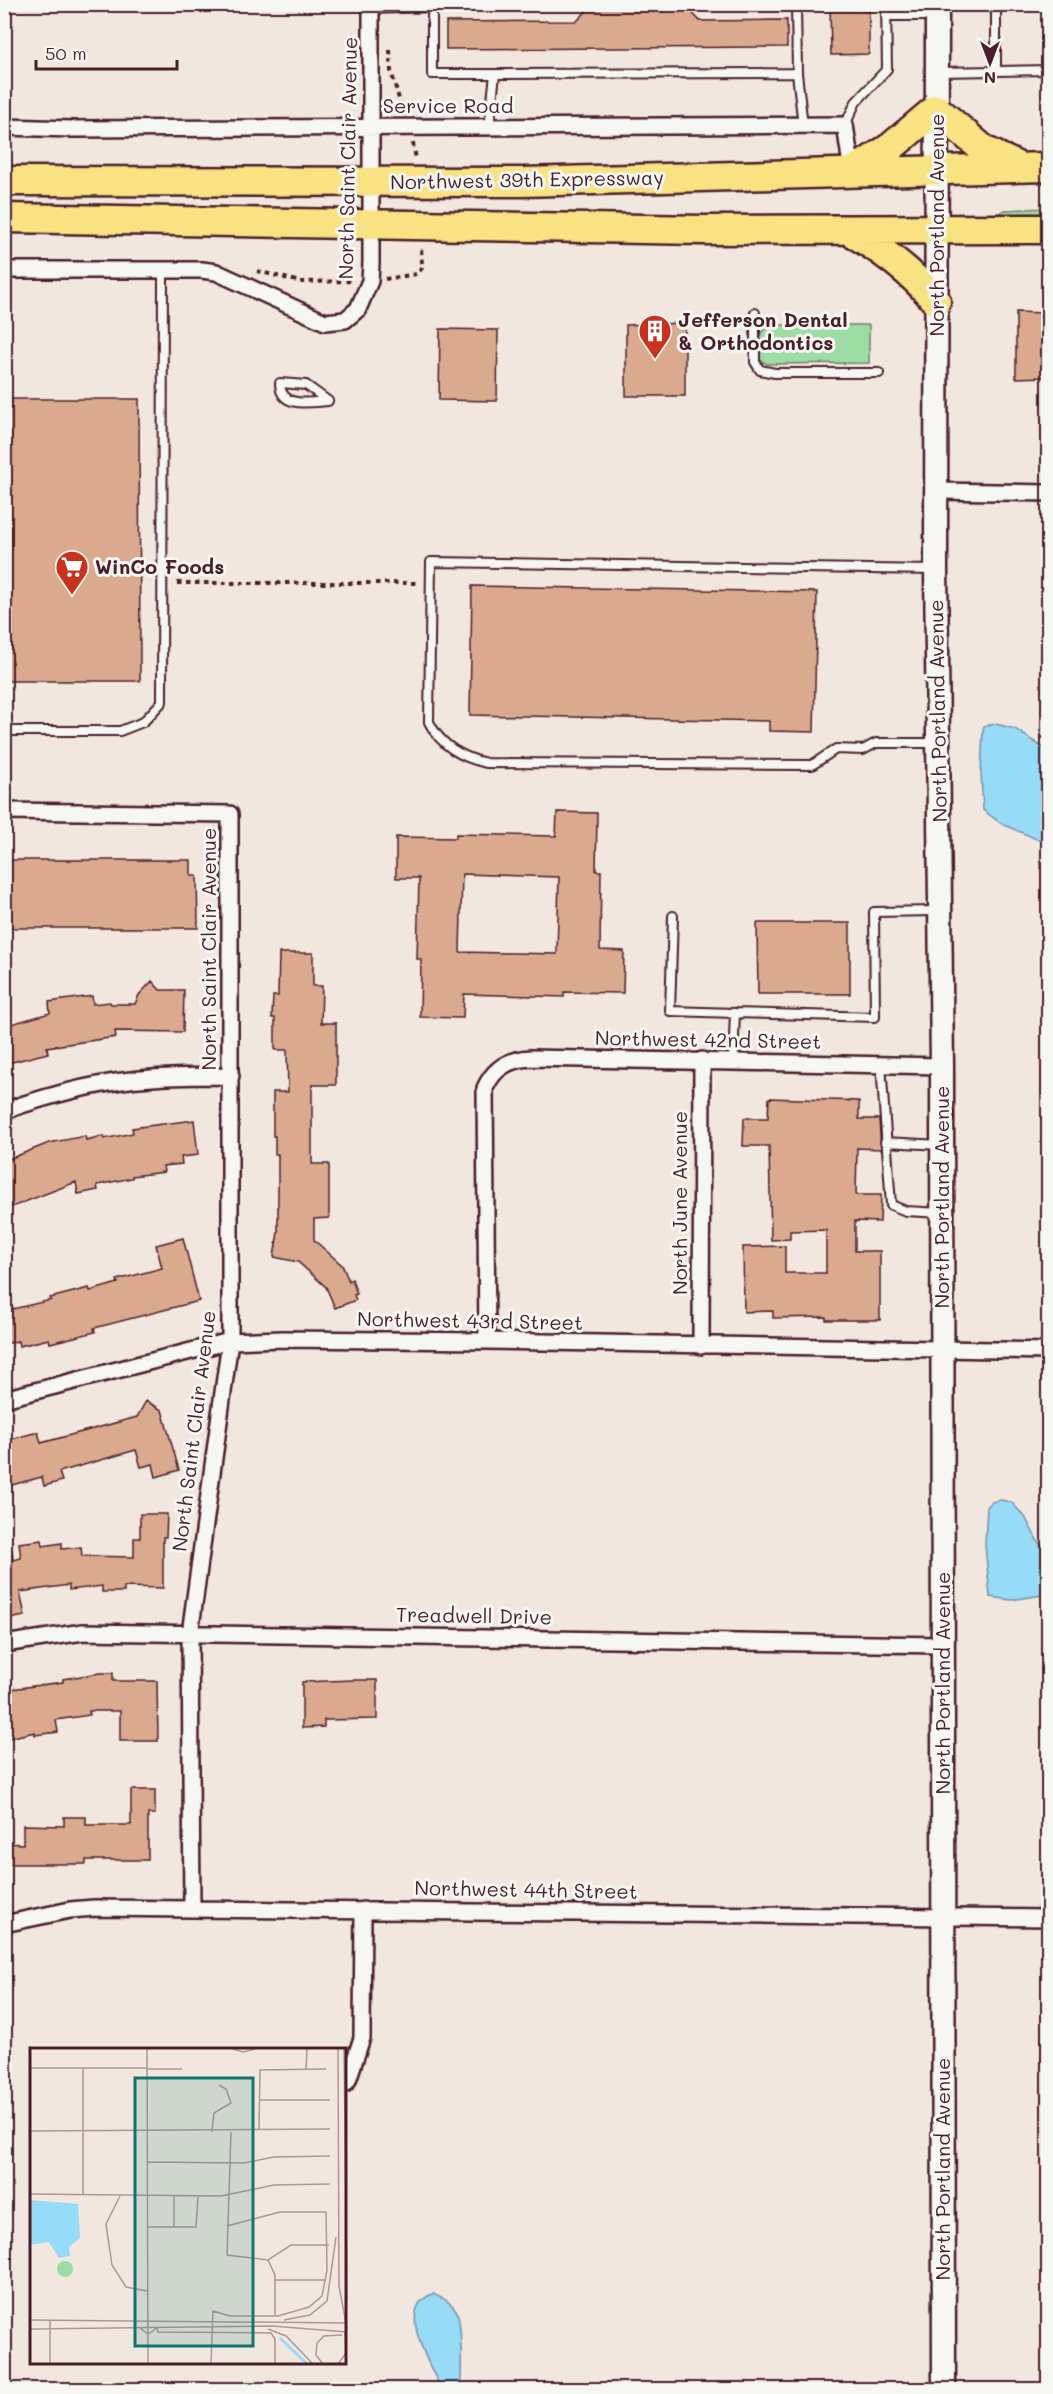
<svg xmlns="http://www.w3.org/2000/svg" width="1053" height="2394" viewBox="0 0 1053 2394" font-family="Mali,sans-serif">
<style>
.green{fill:#9ddca4;stroke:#747e68;stroke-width:1.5}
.water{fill:#96dbf8;stroke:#7890a6;stroke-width:1.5}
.building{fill:#dbaa8e;stroke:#4a1f2b;stroke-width:1.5;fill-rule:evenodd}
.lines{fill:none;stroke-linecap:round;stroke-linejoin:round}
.lane-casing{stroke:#4a1f2b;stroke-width:12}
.street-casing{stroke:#4a1f2b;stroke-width:20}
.secondary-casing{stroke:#4a1f2b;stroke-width:27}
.highway-casing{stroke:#4a1f2b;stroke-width:33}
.path{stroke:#4a1f2b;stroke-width:4;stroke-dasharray:4.5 4.5;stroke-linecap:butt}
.lane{stroke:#f6f6f2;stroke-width:8}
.street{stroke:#f6f6f2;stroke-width:15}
.secondary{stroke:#f6f6f2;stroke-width:22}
.highway{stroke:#f8e281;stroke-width:28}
.labels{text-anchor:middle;stroke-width:6;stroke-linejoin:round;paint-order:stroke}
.street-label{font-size:20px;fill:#4a1f2b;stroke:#f6f6f2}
.poi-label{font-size:20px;font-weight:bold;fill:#4a1f2b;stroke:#f6f6f2;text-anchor:start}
.inset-river{fill:none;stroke:#96dbf8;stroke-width:3}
.inset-road{fill:none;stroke:#ae9796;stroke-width:1.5}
.view{fill:#0f766e;fill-opacity:0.15;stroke:#0f766e;stroke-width:3}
.inset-edge{fill:none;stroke:#4a1f2b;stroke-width:3}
</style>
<rect width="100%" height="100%" fill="#f1e7de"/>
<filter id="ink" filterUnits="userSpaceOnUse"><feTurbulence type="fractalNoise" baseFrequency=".0167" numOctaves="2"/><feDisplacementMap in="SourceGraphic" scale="12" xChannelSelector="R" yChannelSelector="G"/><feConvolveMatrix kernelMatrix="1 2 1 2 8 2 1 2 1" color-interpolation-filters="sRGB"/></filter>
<g filter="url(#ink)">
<path class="green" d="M1048 208V215H996L1004 210Z
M771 325H869V363L767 364 760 360C757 346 756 331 771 325Z"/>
<path class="water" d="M996 724 1015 729 1048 751V844L1002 824 983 810 981 772 983 731 984 726Z
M1001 1500 1011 1502 1025 1517 1037 1540 1048 1554V1594L1011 1600 990 1597 985 1545 987 1507 992 1502Z
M433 2294C442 2298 450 2301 456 2310 462 2319 462 2376 460 2389H441C430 2364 394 2307 433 2294Z"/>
<path class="building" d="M593 4H684L700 21 787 20V47L446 49V22L577 21Z
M830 4H862V11H869V54L831 55Z
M1016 312 1044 313 1046 377 1016 378Z
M685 323V396H626V325Z
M440 329 498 330 497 401 439 400Z
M4 399H139L140 681H4Z
M472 586 817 592 814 732 769 731V721L470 715Z
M557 812 597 813 596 871H601L600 950 624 951 623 993 564 992V997L464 994 463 1018 420 1017 421 959H417L419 878H396V837L456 838V834L556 836ZM462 874 559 877 557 954 460 952Z
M4 860H191V876H197L198 928H4Z
M757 923H850V994H758Z
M279 953H313V986H322L321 1023H336V1085H312V1164H329V1218L314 1219V1240L342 1265 349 1281 352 1279 357 1294 354 1295 356 1300 335 1308 326 1287 298 1262 274 1257 278 1232V1154H275V1136H273V1092H288L287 1050H275V1018H272L273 996H278Z
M152 981 160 990H184L183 1032 115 1031 116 1037 47 1047 48 1053 4 1064V1026L50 1013 49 1002 92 996 93 1004 110 1002 111 1004H135L139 995Z
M769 1098 859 1101V1119H879L881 1149 857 1148 856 1195H881L880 1222 855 1221V1251H880V1320H826V1317L773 1318V1311L744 1312 743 1247 785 1246V1273H826V1230L790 1231V1239L771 1240 769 1146H743L744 1118H768Z
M194 1120 198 1155 181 1157 182 1164 163 1166 164 1172 132 1176V1178L97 1185 98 1190 78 1194 76 1182 4 1210V1161L49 1143 85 1136 86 1140 103 1136 104 1139 133 1133 132 1128Z
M183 1238 199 1301 94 1328 95 1332 50 1343 49 1339 19 1346 18 1341 4 1344V1311L51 1300 50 1298 89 1288 90 1291 118 1283 117 1280 162 1268 156 1245Z
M146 1401 162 1410 179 1470 156 1477 153 1464 141 1467 136 1450 59 1472 62 1481 44 1486 42 1477 4 1487V1441L38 1432 41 1443 137 1417Z
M140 1514H167L166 1537H163V1588L124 1587V1592H102V1586L69 1590V1585L20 1592 25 1616 4 1620V1552L12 1551 13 1560 21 1558 19 1543 42 1540 43 1546 62 1543V1549L81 1547 82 1556 134 1557V1538H140Z
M100 1673H113V1681H157L158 1741H120V1711H89L90 1715 56 1720 58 1732 35 1735V1732L4 1739V1690L63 1682V1679Z
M353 1680H377V1719L324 1720V1727L302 1728V1682Z
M131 1790H155V1814H148V1860H86V1864H4V1843L23 1844V1825L64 1826V1817H86V1825H131Z"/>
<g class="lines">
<g class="lane-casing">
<path id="lane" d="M432 4V74H495
M796 4 797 73
M371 9 432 7
M886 16H936
M996 71V4
M939 72 1048 70
M845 125 856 102 887 69 886 4
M489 128 495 74 797 73 803 126
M755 313V362L760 370 775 373H879
M280 383 306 385 328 401C310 402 280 409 280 383Z
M935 570 431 562 429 722C441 746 461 757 486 763L812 765 836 749 863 750 876 743H935
M4 731H120L143 722 162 702 163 269
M673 916 670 1011 735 1013 733 1061
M735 1013 875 1017 874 912 937 911
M881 1064 891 1205 906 1211 941 1213
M885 1142 941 1145"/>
</g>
<g class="street-casing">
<path id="street" d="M4 127 72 129 845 125 852 172
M4 270H202L216 272 325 322 345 320 358 309 370 281 371 263V4
M937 491 1048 493
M4 811 230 814V1341L190 1634 192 1909
M4 1111C52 1094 102 1081 152 1078 178 1076 204 1076 231 1076
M487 1341 485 1088C494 1068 509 1059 531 1058L942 1066
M701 1346 702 1060
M4 1399 230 1341 283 1339 487 1341 1048 1351
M4 1644 83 1632 943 1645
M4 1924 70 1910 94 1908 1048 1918
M345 2084 348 2080 362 2038 363 1910"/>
</g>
<g class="secondary-casing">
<path id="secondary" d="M937 4 936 570 942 1066 944 2390"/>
</g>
<g class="highway-casing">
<path id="highway" d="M854 171 891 147 936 109 984 150 1015 165
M4 181 523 182 1048 167
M4 218 703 230 1048 229
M848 230C882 250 911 271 936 301"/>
</g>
<path class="path" d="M390 50 391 71 403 113
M413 143 416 159
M257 271 301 282 353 281
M385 279 417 274 422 268 421 247
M177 583H417"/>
<use href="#lane" class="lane"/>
<use href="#street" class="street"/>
<use href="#secondary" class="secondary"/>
<use href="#highway" class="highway"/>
</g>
</g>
<defs>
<g id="building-pin" transform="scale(1.725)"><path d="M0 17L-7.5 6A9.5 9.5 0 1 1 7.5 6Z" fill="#c8321e" stroke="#f6f6f2"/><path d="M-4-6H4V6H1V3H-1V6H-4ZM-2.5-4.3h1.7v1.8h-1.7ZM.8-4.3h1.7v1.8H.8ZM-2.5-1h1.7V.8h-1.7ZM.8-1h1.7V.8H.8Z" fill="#fff"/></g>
<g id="supermarket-pin" transform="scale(1.725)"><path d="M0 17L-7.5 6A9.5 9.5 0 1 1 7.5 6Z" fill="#c8321e" stroke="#f6f6f2"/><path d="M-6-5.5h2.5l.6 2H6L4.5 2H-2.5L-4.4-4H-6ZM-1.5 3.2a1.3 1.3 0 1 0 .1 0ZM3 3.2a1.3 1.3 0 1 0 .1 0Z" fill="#fff"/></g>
</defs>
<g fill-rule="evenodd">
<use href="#building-pin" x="655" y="331"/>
<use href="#supermarket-pin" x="72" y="567"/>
</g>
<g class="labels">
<g class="street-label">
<text x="448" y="113">Service Road</text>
<text transform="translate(348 158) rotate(-89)" y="7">North Saint Clair Avenue</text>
<text transform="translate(527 180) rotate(-1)" y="7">Northwest 39th Expressway</text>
<text transform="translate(937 225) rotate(-90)" y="7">North Portland Avenue</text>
<text transform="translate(938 711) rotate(-91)" y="7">North Portland Avenue</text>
<text transform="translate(209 949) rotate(-90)" y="7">North Saint Clair Avenue</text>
<text transform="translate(708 1040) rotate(1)" y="7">Northwest 42nd Street</text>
<text transform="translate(942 1197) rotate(-90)" y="7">North Portland Avenue</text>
<text transform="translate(680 1203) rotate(-90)" y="7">North June Avenue</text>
<text transform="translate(470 1321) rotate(1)" y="7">Northwest 43rd Street</text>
<text transform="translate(194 1431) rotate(-83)" y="7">North Saint Clair Avenue</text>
<text transform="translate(474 1616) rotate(1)" y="7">Treadwell Drive</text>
<text transform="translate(943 1683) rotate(-90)" y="7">North Portland Avenue</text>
<text transform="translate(526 1890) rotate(1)" y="7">Northwest 44th Street</text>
<text transform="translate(943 2169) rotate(-90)" y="7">North Portland Avenue</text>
</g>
<g class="poi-label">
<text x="678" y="327">Jefferson Dental<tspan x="678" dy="23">&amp; Orthodontics</tspan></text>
<text x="95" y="574">WinCo Foods</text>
</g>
</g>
<g transform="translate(30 2048)">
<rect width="316" height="316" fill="#f1e7de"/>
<path d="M27 221a8 8 0 1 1 16 0a8 8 0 1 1-16 0Z" fill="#9ddca4"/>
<path d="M0 152 48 156 50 190 39 199 40 208 29 210 19 194 0 197Z" fill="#96dbf8"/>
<path class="inset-river" d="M250 290 277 316"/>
<path class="inset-road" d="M117 1 118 316M203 1 213 4 225 1M308 1 309 238 317 281M314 1 317 253M0 20H117M117 21H152M276 22 277 1M229 52H300M229 81 230 22 296 21M0 83 300 81M182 84 184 65 201 55 196 41 189 37M201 84 197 207 238 212 261 197H299M117 114 214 115 244 109 300 108M0 146 191 148 244 137 300 136M53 147V20M90 148 76 176 82 217 96 239 117 243M117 179H166L168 148M144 179V148M238 212 245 227V268M245 232H296M0 272 317 275M254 272 280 267 297 253 306 189M20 273V316M127 279 128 284 241 285 245 291V316M110 280 118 286 127 280M0 281 242 278 317 284M238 281 256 288 283 316M181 316 183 263 200 268H248L279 259 292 248 297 222 296 164H250L197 178M293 316 286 307 287 295 294 288 312 287M308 316 316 305 315 284"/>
<path class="view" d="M105 30H223V298H105Z"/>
<rect width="316" height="316" class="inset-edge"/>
</g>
<rect width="1053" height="2394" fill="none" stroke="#f6f6f2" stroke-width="24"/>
<rect x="12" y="12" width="1029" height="2370" fill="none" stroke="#4a1f2b" stroke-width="2" filter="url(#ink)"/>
<g transform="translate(990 63) rotate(180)" stroke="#f6f6f2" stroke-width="4.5" paint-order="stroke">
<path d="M0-4.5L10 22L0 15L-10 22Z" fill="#4a1f2b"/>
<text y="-9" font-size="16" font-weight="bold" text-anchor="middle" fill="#4a1f2b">N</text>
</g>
<path d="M36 60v9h141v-9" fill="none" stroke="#4a1f2b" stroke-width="3"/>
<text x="45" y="60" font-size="18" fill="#4a1f2b" stroke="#f6f6f2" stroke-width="4.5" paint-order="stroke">50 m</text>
</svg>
